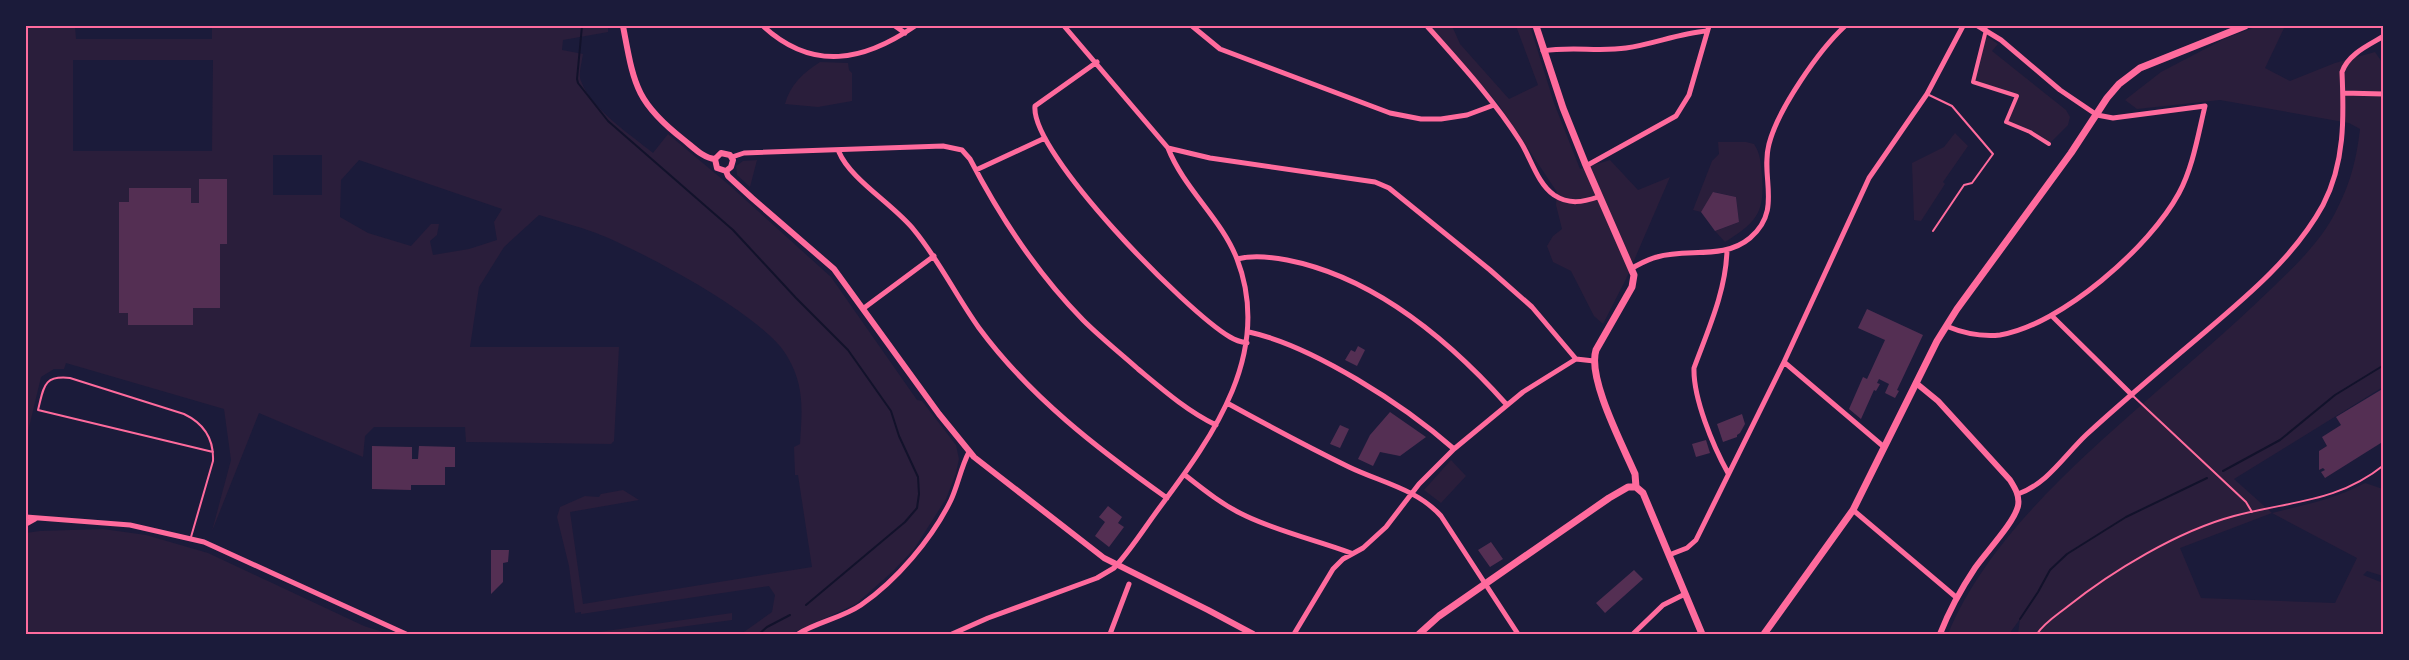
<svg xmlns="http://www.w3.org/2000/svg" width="2409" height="660" viewBox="0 0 2409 660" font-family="'Asap Condensed',sans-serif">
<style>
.green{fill:#2a1e3b;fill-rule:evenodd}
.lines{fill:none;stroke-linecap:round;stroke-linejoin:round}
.stream{stroke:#12122b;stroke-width:2}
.building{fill:#542f53}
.service{stroke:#ff6b9d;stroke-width:2}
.pedestrian{stroke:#ff6b9d;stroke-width:4}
.minor{stroke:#ff6b9d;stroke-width:5}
.tertiary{stroke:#ff6b9d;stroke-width:6}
.secondary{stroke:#ff6b9d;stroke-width:7}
.neatline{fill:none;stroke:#ff6b9d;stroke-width:2}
</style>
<rect width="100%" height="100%" fill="#1b1b3a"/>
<path class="green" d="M26 26H75L76 39H212V26H608V32L563 40 562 50 583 54C582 62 578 75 581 81 591 109 631 135 653 153L668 134 728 184 831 277 917 400 922 401 956 445 959 459 956 473 946 499 914 549 893 571 856 604 791 634H741L772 612 775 595 769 586 581 614V612L575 613 569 566 557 517 560 507 585 496 599 497 601 494 623 490 639 500 570 512 583 604 812 567 798 475H795L794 447 800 444C802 411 805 386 787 356 765 316 640 250 596 233 577 226 558 221 539 215L504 247 479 287 470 347H619L614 441 611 444 466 442 465 427H374L365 436 363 457 259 413 212 531 231 460 224 409 66 363 64 369H54L41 377 26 440ZM73 60H213L212 151H73ZM273 155H322V195H273ZM359 160 502 209 494 222 497 240 469 249 433 255 430 241 437 235 439 224H431L411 246 368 233 340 217 341 180ZM199 179H227V244H220L193 308 119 313V202H129V188H191V203H199Z
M1431 26H1452L1460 44 1509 99 1538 85 1516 26H1530L1554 103 1580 169 1610 160 1638 190 1670 177 1626 279 1603 324 1594 316 1571 271 1553 262 1547 246 1553 236 1562 229 1556 205 1557 192 1499 105Z
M2258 26H2285L2265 68 2290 81 2335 63 2375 52 2384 65 2383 387 2234 479 2272 513C2304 505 2335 499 2365 483L2383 489V576L2367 571 2363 575 2383 583V634H2018L2020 619 2009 634H1948C1986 542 2073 465 2147 400 2188 364 2230 329 2269 291 2295 266 2323 240 2338 207 2351 182 2357 156 2360 129L2349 123 2220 100 2137 109 2125 100 2161 72 2224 39ZM2272 513 2357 558 2335 603 2201 598 2180 548Z
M1983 34 1998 44 1992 51 2066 110 2070 117 2068 125 2049 144 2006 122 2017 97 1973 82Z
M820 62 848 63 849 70 852 73V101L818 107 785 104C790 85 803 73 820 62Z
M1955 133 1968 146 1943 182 1945 184 1921 221 1914 220 1912 163 1944 147Z
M1718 142H1746L1754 144C1761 155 1761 165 1762 177 1765 214 1755 223 1725 242L1715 231 1739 222 1736 197 1714 192 1701 212 1693 210 1712 161 1719 154Z
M757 160 750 187 737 175 736 166 743 161Z
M1451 460 1466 476 1441 503 1424 490Z
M103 529 146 535 208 553 364 626 389 634H26V533L40 531Z
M732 613V620L643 632 641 634H585Z"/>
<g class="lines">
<path class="stream" d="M582 26 577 79 578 83 608 121 733 230 796 298 848 350 891 411 899 436 918 477 919 494 917 508 905 522 806 605
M2223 471 2280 440 2335 395 2384 365
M2020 619 2038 592 2050 570 2067 554 2126 517 2207 478
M759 634 767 627 790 615"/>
</g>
<path class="building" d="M199 179H227V244H220V308H193V325H128V313H119V202H129V188H191V203H199Z
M1713 192 1736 197 1739 222 1715 231 1701 212Z
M1867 309 1923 335 1897 390 1899 391 1895 398 1885 393 1889 384 1879 379 1877 383 1880 384 1876 391 1874 390 1861 419 1849 409 1863 377 1867 379 1885 340 1858 328Z
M1358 346 1365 350 1357 366 1345 360 1351 350 1355 352Z
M2384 388V441L2325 478 2321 472 2325 470 2323 468 2319 470V451L2327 446 2322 437 2341 425 2336 417Z
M1390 412 1426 437 1400 456 1380 452 1373 466 1358 459 1370 435Z
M1742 414 1745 424 1740 433 1737 435V437L1723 442 1717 424Z
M1340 425 1349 429 1340 448 1330 444Z
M1706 440 1710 453 1696 457 1692 444Z
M372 446 412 447V459H418L419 446 455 447V467H445V485H411V490L372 489Z
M1108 506 1122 517 1118 523 1124 527 1109 547 1095 536 1105 522 1099 517Z
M1491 542 1503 559 1490 567 1478 550Z
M491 550H509L508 562 503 563V582L491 594Z
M1634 570 1643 579 1605 613 1596 603Z"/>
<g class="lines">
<path class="service" d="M1927 94 1952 106 1993 154 1972 183 1964 185 1933 231
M2132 395 2246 502 2252 512
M191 537 213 461C214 439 205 424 184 414L70 378C43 375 44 387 38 410L213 452
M2037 634C2044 623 2057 615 2067 607 2112 571 2178 531 2234 516 2289 501 2337 503 2384 465"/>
<path class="pedestrian" d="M1986 30 1973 82 2017 96 2006 122 2030 132 2049 144"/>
<path class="minor" d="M763 26C813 72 864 61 915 26
M895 26 905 33
M1064 26 1168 148 1210 158 1375 182 1389 188 1490 270 1532 307 1576 359 1594 361
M1192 26 1220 49 1390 113 1421 119H1441L1467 115 1494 105
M1427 26C1459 62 1494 100 1520 141 1531 158 1537 183 1554 195 1569 205 1583 202 1598 197
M1543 51C1570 46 1599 52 1626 48 1654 44 1680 33 1707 31
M1097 62 1035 106C1030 153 1187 312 1230 337 1235 340 1241 342 1247 343
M2343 93 2384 94
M839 152C850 179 894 205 914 230 939 260 956 296 979 328 1030 397 1098 449 1167 498
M732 157 744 153 943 146 962 150 970 159C1000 217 1037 273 1083 320 1100 337 1120 353 1138 369 1162 389 1187 411 1216 425
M1586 166 1676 116 1689 95 1709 26
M976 170 1045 138
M1727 250C1726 291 1708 330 1694 368 1693 398 1713 446 1728 473
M1237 259C1253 255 1271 257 1287 260 1374 277 1449 340 1507 405
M1632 268C1640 264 1648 259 1657 257 1687 248 1724 260 1750 238 1783 210 1760 178 1769 144 1778 109 1819 50 1845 26
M864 308 934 256
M2052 316 2132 395
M1946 326C1963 333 1982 337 2000 335 2061 325 2150 247 2179 193 2193 167 2198 135 2205 106L2113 118 2097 115 2060 90 2001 40 1978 26
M1249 332C1313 346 1404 405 1454 449
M1784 362 1884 447
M1227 403C1267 425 1308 447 1349 467 1380 482 1417 489 1441 516L1518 634
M1185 475C1204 490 1224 506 1246 516 1280 532 1316 540 1351 553
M2018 494C2047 484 2064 456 2086 435 2122 402 2161 369 2199 337 2245 298 2294 258 2323 205 2345 163 2344 117 2342 72 2348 54 2369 45 2384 36
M1853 510 1957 598
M26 517 130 525 204 542 406 634
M26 524 35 519
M1669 555 1687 548 1696 540 1784 362 1869 178 1927 94 1963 26
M798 634C817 622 842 618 861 605 896 581 932 539 951 500 958 485 961 467 969 452
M952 634 988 618 1097 578 1114 568C1131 550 1145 527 1160 507 1214 435 1273 352 1237 259 1221 218 1184 189 1168 148
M1110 634 1129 584
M1294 634 1333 569 1343 559 1363 548 1386 527 1419 484 1454 449 1523 392 1576 359
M1633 634 1663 605 1685 594"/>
<path class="tertiary" d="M623 26C634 84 635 102 684 140 693 147 703 158 715 159
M726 171 731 167 733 160 730 155 721 153 715 159 717 168 726 171 728 176 752 198 834 269 939 414 974 457 1104 558 1208 610 1253 634
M1916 383 1938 401 2010 480C2015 488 2020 496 2018 506 2014 523 1986 552 1975 568 1961 589 1949 611 1940 634"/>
<path class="secondary" d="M1536 26 1563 108 1585 163 1634 275 1632 287 1596 350C1587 378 1623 446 1635 474L1636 487 1643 493 1702 634
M1419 634 1439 616 1609 498 1628 487H1636
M1764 634 1853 510 1937 341 1957 309 2071 153 2107 98 2119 84 2140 68 2245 26"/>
</g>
<rect width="2409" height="660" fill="none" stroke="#1b1b3a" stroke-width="54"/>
<rect x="27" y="27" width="2355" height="606" class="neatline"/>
</svg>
